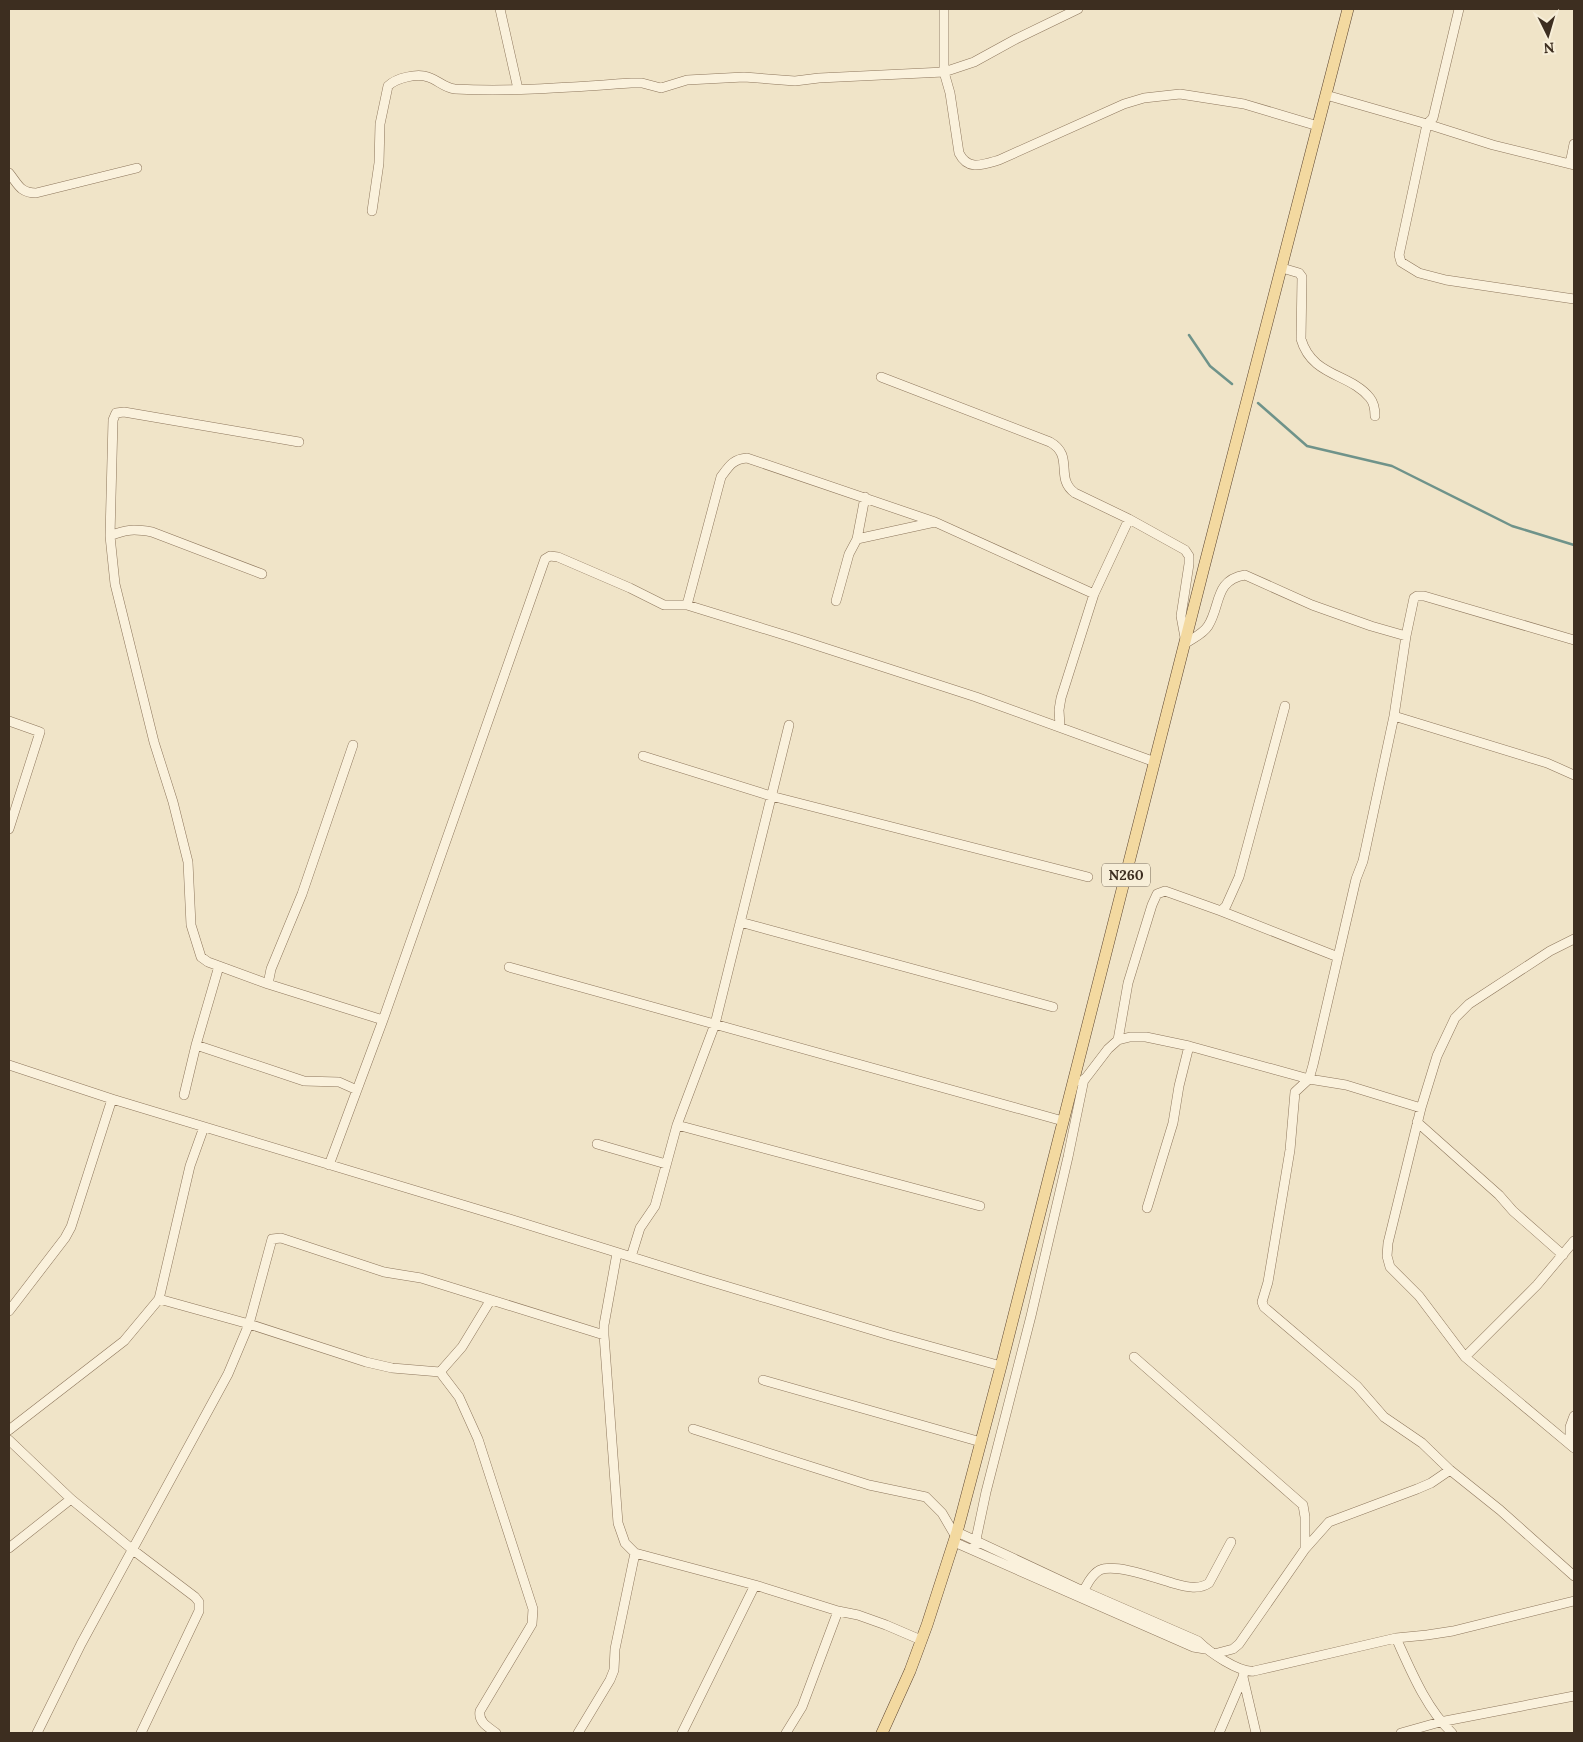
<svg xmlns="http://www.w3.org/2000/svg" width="1583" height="1742" viewBox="0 0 1583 1742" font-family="Lora,serif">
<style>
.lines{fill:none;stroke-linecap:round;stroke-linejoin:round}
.stream{stroke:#6f938a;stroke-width:2.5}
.minor-casing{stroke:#8d765c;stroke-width:10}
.major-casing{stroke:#5b4430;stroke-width:12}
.minor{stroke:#faf1dc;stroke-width:9}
.major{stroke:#f3d9a0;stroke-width:11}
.labels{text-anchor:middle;stroke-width:4.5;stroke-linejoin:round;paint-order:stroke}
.shield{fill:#f7eed8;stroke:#756857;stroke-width:1}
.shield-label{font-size:14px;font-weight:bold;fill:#3d2e20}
</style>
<rect width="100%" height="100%" fill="#f0e4c8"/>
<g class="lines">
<path class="stream" d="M1189 335 1210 366 1232 384
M1258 403 1307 446 1392 466 1512 526 1574 545"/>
<g class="minor-casing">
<path id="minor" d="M500 9 518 89
M944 9V72L950 93 959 153C968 171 982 165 999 160L1124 104 1144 98 1180 94 1244 104 1318 126
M1459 9 1433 118 1427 124 1399 255 1401 262 1419 273 1446 280 1574 299
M1326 95 1427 124 1493 145 1574 165
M1570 164 1574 144
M9 173C18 184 20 193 36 193L137 168
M372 211 379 163 380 124 388 86C396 78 417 73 428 77 438 80 444 88 455 89 514 92 573 87 631 83H642L661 88 687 80 744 77 795 81 819 78 944 72 974 62 1016 39 1078 9
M1282 268 1299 273 1302 277 1301 339C1312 377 1350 373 1370 398 1374 403 1375 410 1375 416
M881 377 1050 442C1075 456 1054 478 1075 493L1129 519 1185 550 1189 556V564L1181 616 1186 643C1193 638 1203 634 1208 626 1221 606 1214 580 1245 575L1312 605 1371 626 1406 636
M299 442 124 412 116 413 113 420 110 536 115 584 154 742 173 802 188 862 191 925 201 957 208 962 268 984 383 1020
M110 536C126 529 135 529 152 532L262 574
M857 539 935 522
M836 601 849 554 857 539 865 497
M687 605 721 477C729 466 733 459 747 458L935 522 1094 594
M1574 640 1424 596H1417L1414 598 1406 636 1394 716 1363 861 1356 879 1313 1065 1309 1079 1295 1092 1290 1150 1268 1282 1262 1302 1264 1307 1357 1386 1384 1417 1422 1443 1450 1470 1500 1510 1574 1576
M1394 716 1547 763 1574 775
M9 721 40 732 9 829
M1060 726 1059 710 1061 698 1094 594 1129 519
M643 756 771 796 1088 877
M1221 911 1338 957
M740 922 1053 1007
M1574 939 1550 951 1469 1004 1455 1018 1437 1056 1421 1108 1388 1243 1387 1256 1390 1267 1419 1296 1465 1357 1574 1448
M509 967 1063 1121
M268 984 271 969 302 894 353 745
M1118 1040 1128 983 1152 905 1157 894 1165 891 1221 911 1226 906 1239 877 1285 706
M196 1045 304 1081 339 1082 357 1090
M9 1065 112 1099 503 1217 699 1278 889 1335 1001 1366
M1082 1083 1108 1049 1118 1040 1130 1037H1146L1189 1046 1309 1079 1346 1085 1421 1108
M184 1095 196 1045 219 966
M1417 1122 1499 1195 1513 1211 1563 1255
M677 1125 980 1206
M597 1144 666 1164
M329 1165 383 1020 545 559 550 556 558 557 630 588 664 605H687L794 638 976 697 1155 762
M1147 1208 1173 1123 1179 1086 1189 1046
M617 1253 604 1325V1335L618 1523 625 1543 635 1553 755 1585 838 1611 858 1615 886 1625 921 1640
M631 1257 640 1228 655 1206 677 1125 715 1024 789 725
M159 1299 249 1324 366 1362 392 1368 440 1372 459 1397 478 1439 533 1609 532 1624 480 1711C478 1722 488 1727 496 1733
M9 1311 65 1238 71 1227 112 1099
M1134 1357 1303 1505 1305 1517V1549
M1465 1357 1537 1285 1574 1241
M440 1372 462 1347 490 1301
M763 1380 981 1442
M693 1429 869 1485 926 1497 942 1513 956 1537
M9 1430 124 1341 159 1299 190 1166 204 1127
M9 1440 71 1499 133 1550 195 1597 199 1602V1611L141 1733
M1570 1444V1427L1574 1416
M957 1532 1083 1591 1198 1641C1209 1652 1239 1673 1254 1671L1396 1638 1427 1635 1453 1631 1574 1601
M954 1542 1193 1647 1205 1649
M9 1548 71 1499
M974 1549 986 1492 1031 1316 1068 1157 1084 1079
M1082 1595C1085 1587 1092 1574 1100 1570 1116 1563 1158 1579 1176 1584 1187 1587 1199 1590 1209 1583L1231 1542
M1396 1638C1411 1671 1426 1708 1452 1733
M1214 1654 1233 1649 1239 1644 1305 1549 1329 1522 1417 1489 1431 1483 1450 1470
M1244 1671 1243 1677 1256 1733
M37 1733 81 1644 228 1374 249 1324 272 1239 281 1238 384 1272 421 1278 604 1335
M578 1733 610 1680 614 1670 615 1649 635 1553
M682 1733 755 1585
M786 1733 802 1707 838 1611
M1219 1733 1243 1677
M1401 1733 1440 1722 1574 1696"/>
</g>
<g class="major-casing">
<path id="major" d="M882 1733 910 1671 927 1625 957 1532 1001 1366 1204 567 1348 9"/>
</g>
<use href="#minor" class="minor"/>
<use href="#major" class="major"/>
</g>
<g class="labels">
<rect class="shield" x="1102" y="863.5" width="48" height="23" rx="4"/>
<g class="shield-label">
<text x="1126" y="880">N260</text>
</g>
</g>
<rect width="1583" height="1742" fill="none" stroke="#3d2e20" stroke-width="20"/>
<g transform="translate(1548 35) rotate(175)" stroke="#f7eed8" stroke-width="4" paint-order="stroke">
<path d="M0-4L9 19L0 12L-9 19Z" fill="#3d2e20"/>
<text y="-8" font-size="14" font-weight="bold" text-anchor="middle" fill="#3d2e20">N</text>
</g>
</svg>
